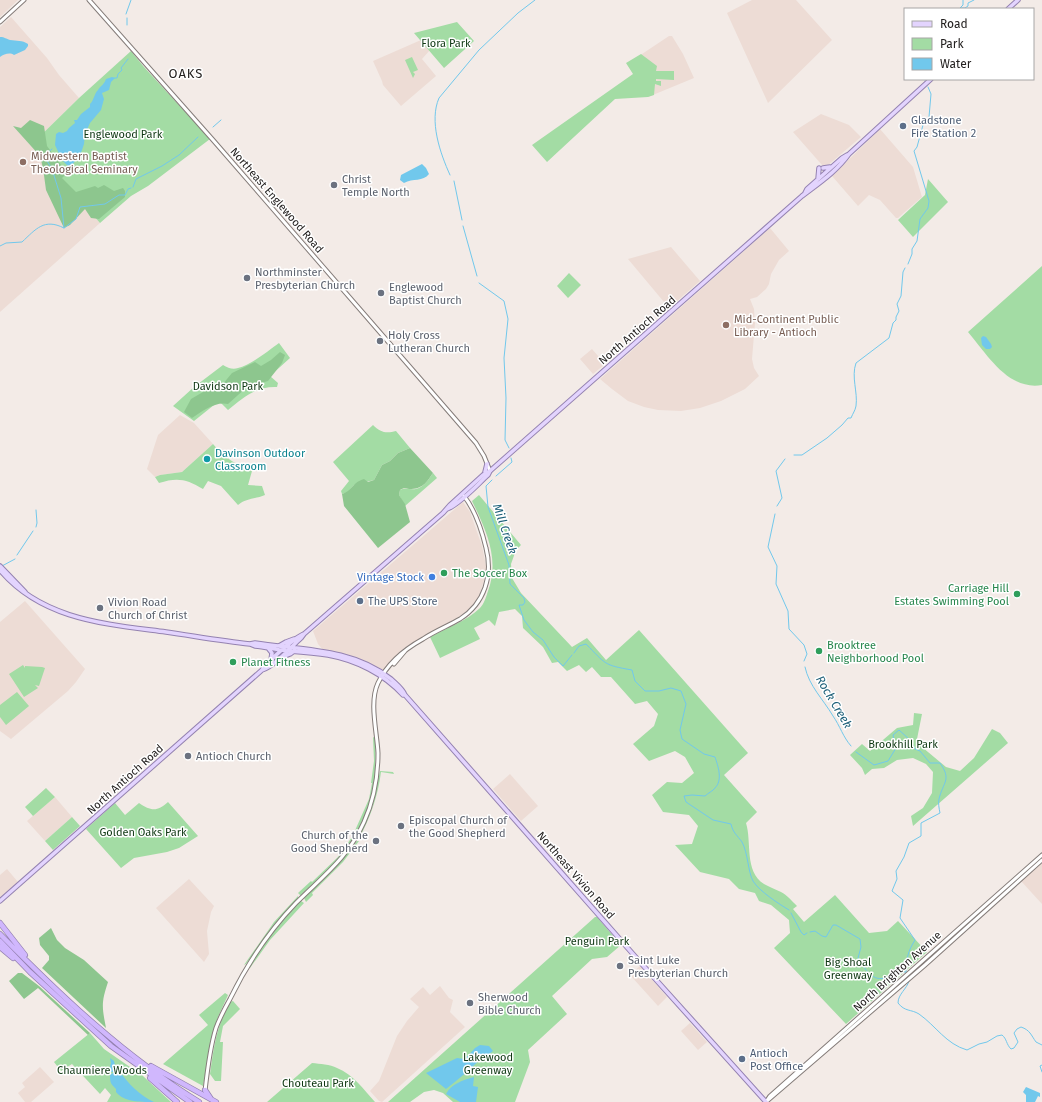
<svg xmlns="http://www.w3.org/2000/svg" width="1042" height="1102" viewBox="0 0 1042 1102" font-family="'Fira Sans',sans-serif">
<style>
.built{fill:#eddcd5}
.green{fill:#a3dca4}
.forest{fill:#8dc68e}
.water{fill:#71c8ec}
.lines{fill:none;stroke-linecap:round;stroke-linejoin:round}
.stream{stroke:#71c8ec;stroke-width:1}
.secondary-casing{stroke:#847c79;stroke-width:5}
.primary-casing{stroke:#9482b0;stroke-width:5.5}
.motorway-casing{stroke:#9482b0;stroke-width:6}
.secondary{stroke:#fff;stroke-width:3}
.primary{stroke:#e3d4fe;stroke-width:3.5}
.motorway{stroke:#d0b7fd;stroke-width:4.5}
.service-dot{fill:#5c6f8a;stroke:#fff;stroke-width:1.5}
.education-dot{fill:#8d6e63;stroke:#fff;stroke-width:1.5}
.worship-dot{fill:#6b7280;stroke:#fff;stroke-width:1.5}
.culture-dot{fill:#0f9aa8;stroke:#fff;stroke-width:1.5}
.leisure-dot{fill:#2e9e5b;stroke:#fff;stroke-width:1.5}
.shop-dot{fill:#3f7fe0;stroke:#fff;stroke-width:1.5}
.labels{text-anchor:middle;stroke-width:3;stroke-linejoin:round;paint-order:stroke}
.park-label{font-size:11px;fill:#0e3712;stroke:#fff}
.service-label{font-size:11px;fill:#4e5e75;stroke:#fff;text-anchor:start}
.education-label{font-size:11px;fill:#785e54;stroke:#fff;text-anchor:start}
.worship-label{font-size:11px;fill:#5b616d;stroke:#fff;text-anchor:start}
.street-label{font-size:11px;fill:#242120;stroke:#fff}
.culture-label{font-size:11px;fill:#0d838f;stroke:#fff;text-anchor:start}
.leisure-label{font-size:11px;fill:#27864d;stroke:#fff;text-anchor:start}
.shop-label{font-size:11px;fill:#366cbe;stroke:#fff;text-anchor:end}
.water-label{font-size:12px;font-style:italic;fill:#1c5f78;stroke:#fff}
.quarter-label{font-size:13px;letter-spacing:1px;fill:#242120;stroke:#fff}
</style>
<rect width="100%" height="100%" fill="#f3ebe7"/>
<path class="built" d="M0 0H18L0 17Z
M752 0H796L832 40 768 103 727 13Z
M11 17 47 58 59 75 79 98 31 145 100 223 0 312V27Z
M669 36H672L683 54 694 78 648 97 627 64Z
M421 40 430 50 422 59 436 76 401 106 383 85 382 81 373 61Z
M821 114 849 125 861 137 827 166 822 165 793 132Z
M880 129 913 167 922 197 898 218H896L880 200 869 195 858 206 832 176Z
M770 228 789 251 779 260 771 274 769 284 766 289 757 297 750 299 754 309 755 323 752 359 754 368 759 376 745 389 721 401 700 408 681 411 658 410 644 407 628 401 612 389 600 379Z
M671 247 700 281 669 308 628 259Z
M592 349 605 364 593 374 580 359Z
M180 415 194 423 213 444 182 472 160 475 155 477 147 469 158 435Z
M463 502 470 512 482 546 487 571 479 596 471 608 457 618 404 648 384 671 343 654 324 651 318 644 313 631Z
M25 601 85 669 76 682 68 691 11 739 0 731V622Z
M510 774 538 806 521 821 493 789Z
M55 797 72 817 45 841 27 821Z
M1042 863V904L1021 881Z
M7 869 18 882 0 897V875Z
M189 879 214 906 211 912 207 931 209 954 204 962 156 908Z
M640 966 667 997 658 1006 630 975Z
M440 986 449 998 453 1000 450 1012 465 1027 382 1102 379 1101 370 1091 379 1081 397 1036 407 1021 419 1007 410 999 423 987 430 995Z
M690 1023 707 1042 698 1050 681 1031Z
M40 1067 54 1082 31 1102H25L18 1093 25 1087 22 1083Z"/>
<path class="green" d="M457 22 474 41 444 68 414 33Z
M131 51 144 67 210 139 148 186 131 196 100 223 31 145 79 98Z
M641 54 657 66 656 71H674V80L656 79V81H661V86L655 84 654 95 648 97 615 99 547 162 532 145 633 74 626 63Z
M412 57 418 70 413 72 415 74 413 78 405 60Z
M928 179 948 202 913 237 898 220 925 195Z
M1042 266V385C1008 391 987 354 968 332Z
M569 273 581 285 568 298 557 286Z
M279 343 290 358 270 376 278 383 277 387C256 386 243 398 228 410L219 401 194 421 173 406 194 387 223 365C228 368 233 370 238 368 251 365 268 351 279 343Z
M373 425C380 432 386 434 396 431L410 448 398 453 390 461 382 465 374 480 354 485 348 492 342 494 341 491 349 481 333 462Z
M213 444C224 457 236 465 252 471L248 485 262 486 265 495C256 499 246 498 238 505L221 486 208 481 203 489C187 479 177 477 159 483L155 477 160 475 182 472Z
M433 473 437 478 405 506 399 495 400 490C405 487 410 490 416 489 424 487 429 479 433 473Z
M479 495 521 545 516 550 511 564 512 578 521 593 572 647 587 638 606 660 639 630 748 753 724 775 757 812 746 823C752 842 744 871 764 884 769 887 775 889 781 892 787 895 792 901 797 906L793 909 804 922 835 895 869 933 887 931 898 921 927 952 846 1024 774 948 790 933 789 920 771 905 759 901 755 893 739 889 729 879 700 872 675 845 692 844 698 826 689 815 663 812 652 795 667 782 682 783 694 773 685 757 675 751 649 761 633 744 654 726 658 714 647 701 635 704 611 677H601L592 667 586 672 579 665 567 671 558 662 552 663 543 647 523 628 522 616 515 609 499 612 495 626 489 620 474 628 480 639 440 658 430 637C446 628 467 621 480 608 484 604 486 597 488 591 500 559 486 530 472 501Z
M23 665 25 668V666L42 667 45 668 39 686 35 685 38 688 24 697 9 674Z
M17 692 29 706 6 725 0 717V705Z
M914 713 922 714 917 739 922 747 946 767 960 771 974 758 992 729 1000 733 1008 743 913 826 911 816 923 808 932 793 933 772 926 764 913 758 897 760 884 768 872 769 865 775 862 768 850 755 862 744 870 751 897 728 913 725Z
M373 737 375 738C377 769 374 809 354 835H353L369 799 372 783H371L374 761Z
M380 771 393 772 394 774 381 772C378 796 370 818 359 839L358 837 372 808Z
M46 788 55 797 33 816 25 807Z
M168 802 198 836 179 848 167 852 134 858 121 868 86 829 115 803 125 815 139 803C151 811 157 812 168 802Z
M72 817 80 826 53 850 45 841Z
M352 837 353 839C339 861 320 877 301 895H300L298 893 311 881 312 882 338 857Z
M357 841H359L343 862 312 893 313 895 306 902 304 898 336 867Z
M298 896V898L267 935 246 964 244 965 274 922Z
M301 901 304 903 270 940 250 968 249 967C264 944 281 920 301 901Z
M595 917H597L621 945 607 957 592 959 552 996 567 1014 528 1050 530 1062 515 1102H453L443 1093 434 1090 424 1092 410 1102H388Z
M225 993 228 995 218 1017 213 1032 203 1086 163 1064 208 1025 199 1015Z
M233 1001 240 1009 223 1026 220 1042H223L221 1081H215L210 1074C214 1046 216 1028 230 1002Z
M90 1033 104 1049 143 1076 171 1102H107L111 1095 105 1088 100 1094 72 1064 61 1071 54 1062Z
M312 1063C320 1064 330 1064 337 1068 353 1074 364 1090 375 1102H267Z"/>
<path class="forest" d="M30 120 44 126 47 146 67 173 62 178 76 192 95 186 98 188 104 185 114 191 123 188 125 191V197L99 219 91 218 85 209 70 225 64 228 46 190 43 168 40 156 13 126 21 128Z
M280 352 285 355 282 363 268 381 247 387 228 404C216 401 202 411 192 418L184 412 191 399 215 385H222L232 373 255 362 261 366 271 360Z
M410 448 433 473C426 483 423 489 409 489 405 488 403 488 400 490L399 495 405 504 410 522 378 548 344 506 342 494C354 490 351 483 364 479L368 482 374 480 382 465 390 461 398 453Z
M51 928 57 940 65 948 84 960 108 982C101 1003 102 1007 106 1028L42 968 49 960V956L40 945 39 938Z
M18 973H22L39 986 90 1033 88 1035 38 988 24 999 9 981Z"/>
<path class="water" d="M0 37C5 37 6 39 10 40 17 41 22 40 28 44V46L25 50 14 55C10 52 4 54 0 57Z
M112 77 115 78 111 82 109 90 102 93 104 99 101 110 90 123 85 134 84 144 82 150 80 155 72 165 68 166 62 160 55 145 56 134 59 132 63 133 67 131 69 128 75 123 74 120H77L81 114 90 107V104C94 100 94 94 98 90 101 85 104 85 106 79Z
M422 164 426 168 429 174C423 182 413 178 404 183L400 180 401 175Z
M983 336 986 337 991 344 992 347 990 349H986L982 345 981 338Z
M480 1045 489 1046 493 1051C489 1055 486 1055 482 1058 470 1069 459 1079 446 1089L426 1073 457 1058 465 1059 475 1048Z
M110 1058 114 1061 116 1070 119 1071C129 1084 139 1095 154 1102 139 1102 124 1102 116 1092V1089C111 1084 110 1083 110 1075L114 1072H111L110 1066 111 1063Z
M474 1077 473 1086 478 1087 476 1102H460L446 1094C451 1084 463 1080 474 1077Z
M1026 1087 1040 1093V1097L1038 1096 1035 1102H1026V1095L1023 1092Z"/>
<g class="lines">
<path class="stream" d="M961 8H965L968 6V3L974 0
M959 9 963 5V0
M126 14 131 0
M127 18V25
M114 78H117L118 74 122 70 121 68 128 59
M923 79 924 80
M213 127 221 120
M52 149 44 156 52 169 61 198 64 228
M450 175C440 153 429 121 439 98L479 50 518 13 535 0
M454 181 462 220
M133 187 136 179 162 166 179 155 198 137
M463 226 477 276
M0 246 6 243 22 242C36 229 44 218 64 228L76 219 80 207 105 204 119 195H125L128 189 131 188
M908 264 912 254V249L917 241 920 219 928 208 929 201 914 151 917 147 923 125 929 117 931 94 928 87
M479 283 504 301 508 319 504 358 506 398 505 440 509 448
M794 455H802L827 438 842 425 848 418H851C853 413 855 411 856 406 858 392 851 377 856 363L889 338 893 323 896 320V317L899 311 897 304 901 296 903 272 905 268
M496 476 512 462 511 458
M492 480 486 486 488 507 509 565 510 584 524 598 525 602 523 605H519L524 620 533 632 543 640 554 657 563 666 572 655
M777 506 782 498 776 471 785 459
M775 514 768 547 777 566 776 584 788 611 789 629 804 645 807 654 804 661
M36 527 37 523 36 510
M17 555 33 531
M2 566 15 559
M574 653 579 646 586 644C606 664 603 665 632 670L635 681 645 691H659L671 688 681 691 686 704 680 730 682 739 704 754 715 757C718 766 723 780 715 788 713 791 708 793 705 796L692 795 684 796 686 802 713 820 731 824C733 833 737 835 742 842 748 853 748 872 753 881 759 891 779 904 789 910
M805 667C809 686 823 699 833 716 840 726 843 737 851 746
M856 752 874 765 888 761 896 748 893 735 899 730 910 740 915 749 920 751 930 763H940C952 780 943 782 939 799 938 803 939 808 940 813L921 823V836L909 843 904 857 896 871 897 879 892 891 903 900 900 918 915 940C908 951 906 959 906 973
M791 913 801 932 804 935 807 933
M810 932 815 931 822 936 826 937 833 925H836L860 939 861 947 858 958C863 966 872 982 884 978 892 976 897 971 906 972
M909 981C907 989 898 994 898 1003 905 1012 911 1009 919 1014 936 1026 946 1044 967 1050L979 1044 987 1042 997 1036 1002 1035C1007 1039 1006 1044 1011 1049L1014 1048 1018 1042 1014 1033 1017 1029 1021 1027C1030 1030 1031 1035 1036 1042L1042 1045
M1042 1065 1040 1066 1042 1072"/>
<g class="secondary-casing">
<path id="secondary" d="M89 0 213 140 476 443 484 456 490 471
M0 22 24 0
M394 664 405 651
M205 1091C207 1073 211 1044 216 1028 220 1017 225 1008 230 999 247 964 269 931 296 903 323 876 348 858 364 822 374 800 378 777 378 753 377 732 369 702 378 683 387 664 405 649 423 639 435 631 448 626 460 619 485 603 493 575 486 548 482 531 475 510 464 496
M767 1101 925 965 1042 860
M766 1102 770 1096 1042 855"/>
</g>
<g class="primary-casing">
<path id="primary" d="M1008 9 1018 0
M823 168 830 167
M818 179 819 168
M805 193 807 189 842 158 847 155
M485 472 487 464
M447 509C459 505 478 484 488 475L490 471
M0 566 25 592
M0 570C42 620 106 624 166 632 194 636 222 641 250 644L255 646C266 647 277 650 289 651 302 652 315 653 328 655 356 660 384 674 403 695H405
M250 644 255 643C301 650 352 648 391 679 396 684 402 688 405 695L640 962 766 1102
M279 646 286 642 294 639
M268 648 272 653 271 660
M280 658 290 654 294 651
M262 670C276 665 290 648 301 638L304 634
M0 901 262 670C267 662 295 637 304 634L443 513 450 505 483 475 490 471 802 196C819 183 837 171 849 154L931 79"/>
</g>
<g class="motorway-casing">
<path id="motorway" d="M0 923 25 955
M0 934C61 996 124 1056 199 1102
M0 941 30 972 111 1046 190 1102
M0 947 13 958
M151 1066 216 1102
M150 1078 177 1102
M205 1090 211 1099"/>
</g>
<use href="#secondary" class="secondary"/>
<use href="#primary" class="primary"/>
<use href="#motorway" class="motorway"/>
</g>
<g class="service-dot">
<circle cx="903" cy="126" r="4"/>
<circle cx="360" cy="601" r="4"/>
<circle cx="742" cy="1059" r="4"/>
</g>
<g class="education-dot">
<circle cx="23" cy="162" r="4"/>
<circle cx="726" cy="325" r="4"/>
</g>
<g class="worship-dot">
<circle cx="334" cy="185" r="4"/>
<circle cx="247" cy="278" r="4"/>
<circle cx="381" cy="293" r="4"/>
<circle cx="380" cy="341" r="4"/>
<circle cx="100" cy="608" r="4"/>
<circle cx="188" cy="756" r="4"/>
<circle cx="401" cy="826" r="4"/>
<circle cx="376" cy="841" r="4"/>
<circle cx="620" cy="966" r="4"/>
<circle cx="470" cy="1003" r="4"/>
</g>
<circle class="culture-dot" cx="207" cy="459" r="4"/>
<g class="leisure-dot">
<circle cx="444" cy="573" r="4"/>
<circle cx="1017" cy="594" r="4"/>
<circle cx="819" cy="651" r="4"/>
<circle cx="233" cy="662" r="4"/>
</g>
<circle class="shop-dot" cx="432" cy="577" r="4"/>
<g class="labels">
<g class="park-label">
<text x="446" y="47">Flora Park</text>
<text x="123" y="138">Englewood Park</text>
<text x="228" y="390">Davidson Park</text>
<text x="903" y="748">Brookhill Park</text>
<text x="143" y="836">Golden Oaks Park</text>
<text x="597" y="945">Penguin Park</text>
<text x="848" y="966">Big Shoal<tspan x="848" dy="13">Greenway</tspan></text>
<text x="488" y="1061">Lakewood<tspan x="488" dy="13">Greenway</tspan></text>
<text x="102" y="1074">Chaumiere Woods</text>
<text x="318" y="1087">Chouteau Park</text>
</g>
<g class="service-label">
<text x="911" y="124">Gladstone<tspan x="911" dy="13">Fire Station 2</tspan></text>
<text x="368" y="605">The UPS Store</text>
<text x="750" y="1057">Antioch<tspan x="750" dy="13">Post Office</tspan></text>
</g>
<g class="education-label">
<text x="31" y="160">Midwestern Baptist<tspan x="31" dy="13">Theological Seminary</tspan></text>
<text x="734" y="323">Mid-Continent Public<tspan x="734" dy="13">Library - Antioch</tspan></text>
</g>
<g class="worship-label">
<text x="342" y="183">Christ<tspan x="342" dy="13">Temple North</tspan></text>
<text x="255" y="276">Northminster<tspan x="255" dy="13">Presbyterian Church</tspan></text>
<text x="389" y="291">Englewood<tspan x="389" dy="13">Baptist Church</tspan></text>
<text x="388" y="339">Holy Cross<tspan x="388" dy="13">Lutheran Church</tspan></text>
<text x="108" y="606">Vivion Road<tspan x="108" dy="13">Church of Christ</tspan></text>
<text x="196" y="760">Antioch Church</text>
<text x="409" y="824">Episcopal Church of<tspan x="409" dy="13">the Good Shepherd</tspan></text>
<text x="368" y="839" text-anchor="end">Church of the<tspan x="368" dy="13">Good Shepherd</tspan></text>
<text x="628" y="964">Saint Luke<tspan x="628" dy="13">Presbyterian Church</tspan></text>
<text x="478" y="1001">Sherwood<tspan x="478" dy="13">Bible Church</tspan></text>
</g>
<g class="street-label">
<text transform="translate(277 200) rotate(49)" y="4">Northeast Englewood Road</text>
<text transform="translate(637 330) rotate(-41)" y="4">North Antioch Road</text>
<text transform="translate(125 779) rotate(-42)" y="4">North Antioch Road</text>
<text transform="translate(576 875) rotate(49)" y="4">Northeast Vivion Road</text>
<text transform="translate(897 971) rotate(-42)" y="4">North Brighton Avenue</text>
</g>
<g class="culture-label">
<text x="215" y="457">Davinson Outdoor<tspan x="215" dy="13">Classroom</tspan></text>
</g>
<g class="leisure-label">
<text x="452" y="577">The Soccer Box</text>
<text x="1009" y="592" text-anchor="end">Carriage Hill<tspan x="1009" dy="13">Estates Swimming Pool</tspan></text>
<text x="827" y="649">Brooktree<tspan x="827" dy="13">Neighborhood Pool</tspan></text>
<text x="241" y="666">Planet Fitness</text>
</g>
<g class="shop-label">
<text x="424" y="581">Vintage Stock</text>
</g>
<g class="water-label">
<text transform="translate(505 529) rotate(71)" y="4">Mill Creek</text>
<text transform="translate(834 702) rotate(59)" y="4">Rock Creek</text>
</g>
<g class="quarter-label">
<text x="186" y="78">OAKS</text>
</g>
</g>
<rect x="904" y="8" width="130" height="72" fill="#ffffff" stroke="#a7a6a6"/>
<rect x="912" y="21" width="20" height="6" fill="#e3d4fe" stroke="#a7a6a6"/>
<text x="940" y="28" font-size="12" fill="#242120">Road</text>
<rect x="912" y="38" width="20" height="12" fill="#a3dca4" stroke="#a7a6a6"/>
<text x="940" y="48" font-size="12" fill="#242120">Park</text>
<rect x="912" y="58" width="20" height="12" fill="#71c8ec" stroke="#a7a6a6"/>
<text x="940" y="68" font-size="12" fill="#242120">Water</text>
</svg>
